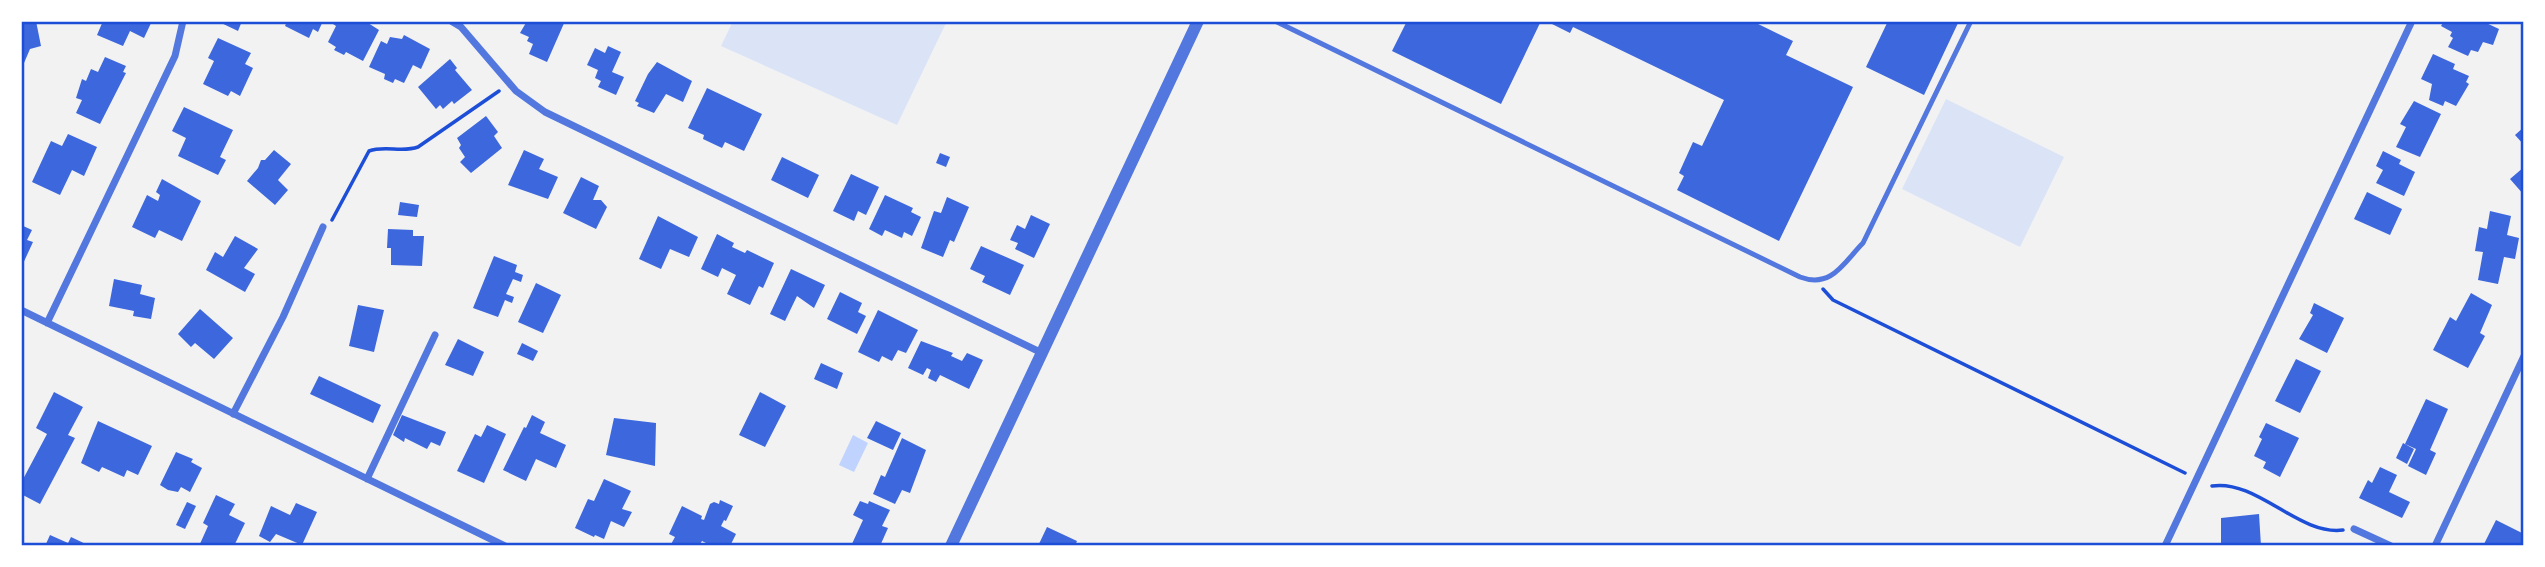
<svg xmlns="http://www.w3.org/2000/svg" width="2545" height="567" viewBox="0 0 2545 567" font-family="Ubuntu,sans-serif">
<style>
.green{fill:#dbe4f7}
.water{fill:#bfd3fe}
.building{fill:#3d67dc}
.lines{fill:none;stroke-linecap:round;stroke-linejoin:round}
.path{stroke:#1d4ed8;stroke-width:3.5}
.service{stroke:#5277de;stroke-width:5}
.minor{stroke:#5277de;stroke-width:7}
.tertiary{stroke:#5277de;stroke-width:12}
.neatline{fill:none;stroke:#1d4ed8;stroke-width:2.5}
</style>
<rect width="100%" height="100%" fill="#f2f2f2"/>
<path class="green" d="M733 21H947L897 125 721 46Z
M1946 99 2064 157 2020 247 1902 189Z"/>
<path class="water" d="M853 435 868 443 854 472 839 465Z"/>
<path class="building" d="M27 21H36L41 46 30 49 21 70V23Z
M103 21H152L144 38 130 31 123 46 97 35Z
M217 21H242L238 31Z
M287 21H323L318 32 313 29 309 38 285 26Z
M335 21H365L379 30 363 61 346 52 344 55 334 50 336 47 328 42 336 26 333 24Z
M527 21H565L547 62 529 54 533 44 527 41 529 37 520 33Z
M1407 21H1541L1501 104 1392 51Z
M1546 21H1752L1793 41 1786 55 1853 87 1779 241 1677 190 1684 176 1679 173 1693 142 1702 146 1724 100 1573 27 1570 33Z
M1888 21H1959L1924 95 1866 67Z
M2444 21H2482L2499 29 2493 45 2483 42 2478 52 2471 50 2468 56 2448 47 2453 38 2450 36 2452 32 2441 26Z
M404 35 430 49 421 69 413 65 404 83 395 79 393 83 384 79 385 74 369 67 381 41 387 44 390 37 402 39Z
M218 38 251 53 245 64 253 68 240 96 231 91 228 96 203 84 214 61 208 58Z
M608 46 621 52 612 72 624 77 616 95 598 87 601 81 595 78 598 70 587 65 595 48 605 53Z
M2433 54 2455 64 2453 69 2469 76 2466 82 2469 84 2456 106 2445 101 2443 106 2429 100 2432 84 2421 79Z
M105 57 126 66 123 72 126 73 100 124 76 113 82 100 76 98 82 79 86 81 91 69 98 72Z
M450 59 457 68 455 70 472 90 454 104 452 101 443 109 440 105 436 109 418 87Z
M657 62 692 81 683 102 666 94 654 113 637 106 639 103 635 101 648 74Z
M707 88 762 114 744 151 725 142 722 148 703 139 704 135 688 128Z
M2414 101 2441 114 2420 157 2396 147 2406 127 2400 124Z
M184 107 233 130 220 157 226 160 218 175 178 156 186 138 172 131Z
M486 116 498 132 494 136 502 148 471 173 460 162 465 157 459 148 461 145 457 138Z
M2524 127V145L2515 135Z
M68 134 97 147 84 176 72 170 60 195 32 182 51 141 62 146Z
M274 150 291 164 278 180 288 190 275 205 247 181 258 168 261 160H265Z
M524 150 544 159 539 169 558 177 548 199 508 185Z
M2383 151 2401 160 2399 164 2415 172 2404 196 2376 183 2383 170 2376 166Z
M940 153 950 157 946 167 936 163Z
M782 157 819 175 808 198 771 180Z
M2524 167V195L2510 179Z
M851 174 879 187 866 215 858 211 854 221 833 211Z
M581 177 599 186 593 200H601L607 207 596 229 563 213Z
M162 179 201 201 182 241 159 230 155 238 132 227 147 195 158 201 160 195 156 192Z
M2367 192 2402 209 2390 235 2354 219Z
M885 195 913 208 911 212 921 217 912 236 904 232 902 238 885 230 882 236 869 229Z
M947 197 969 207 954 242 950 240 943 257 921 248 934 211 941 213Z
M400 202 419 205 417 217 398 215Z
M2490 211 2511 216 2507 235 2519 238 2515 259 2504 257 2498 284 2478 280 2483 252 2475 251 2479 227 2487 229Z
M1031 215 1050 224 1034 258 1015 249 1018 243 1010 240 1017 225 1025 229Z
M658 216 698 237 689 257 670 249 661 269 639 259Z
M21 225 32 230 27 240 33 242 21 268Z
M388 229 413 230V236H424L422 266 391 265V248H387Z
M717 234 734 243 732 247 745 253 747 250 774 263 763 288 759 286 750 305 727 294 736 275 722 268 718 277 701 269Z
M235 236 258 249 244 268 255 274 245 292 206 270 215 252 223 257Z
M981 246 1024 265 1010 295 982 282 985 276 970 269Z
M494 256 517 265 515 272 523 275 521 282 513 279 506 294 514 297 512 303 505 300 498 317 473 308Z
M791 269 825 285 814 308 797 296 785 321 770 314Z
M114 279 142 285 140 294 155 298 151 319 133 316 134 311 109 306Z
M536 283 561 295 543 333 518 322Z
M840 292 862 303 858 312 866 316 857 334 827 319Z
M2471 293 2492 305 2480 333 2485 336 2468 368 2433 350 2450 317 2456 321Z
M2314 303 2344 318 2327 353 2299 339 2313 315 2310 313Z
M358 305 384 310 374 352 349 346Z
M200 309 233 338 214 359 195 343 191 347 178 334Z
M878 310 918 330 906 353 898 350 892 361 882 356 879 362 858 352Z
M458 339 484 352 473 376 445 365Z
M921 341 953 353 951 356 962 361 967 353 983 360 969 389 940 375 936 382 928 378 931 370 927 368 923 375 908 368Z
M522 343 538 351 533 361 517 354Z
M2296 359 2321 371 2300 413 2275 401Z
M821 363 843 373 837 389 814 379Z
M319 376 381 405 373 423 310 394Z
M54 392 83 407 68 435 75 438 40 504 21 494V483L47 434 36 428Z
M760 392 786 406 765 447 739 435Z
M2426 399 2448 409 2430 450 2436 453 2426 475 2408 466 2416 449 2405 444Z
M402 415 446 432 440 446 431 442 427 449 405 438 404 442 393 435Z
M532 415 545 422 540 433 566 445 556 468 536 459 526 481 503 470 524 427 526 428Z
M614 418 656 423 655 466 606 455Z
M98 421 152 446 138 475 127 470 124 477 102 467 99 472 81 463Z
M876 421 901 433 893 450 867 438Z
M2266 423 2299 438 2280 477 2263 468 2266 462 2254 456 2262 439 2259 437Z
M487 425 506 434 484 483 457 471 475 434 481 437Z
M902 438 926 450 910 493 902 490 895 504 873 494 881 475 885 477Z
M2403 443 2414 449 2407 464 2396 458Z
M176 452 193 459 191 462 202 468 190 492 181 487 178 492 168 490 160 485Z
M2380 467 2397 475 2389 492 2410 502 2402 518 2359 498 2368 480 2372 483Z
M604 479 631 491 622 509 632 512 624 527 611 521 604 539 595 535 594 537 575 528 588 499 594 501Z
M216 495 235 504 229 515 245 523 234 546H199L208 526 203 523Z
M720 500 733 506 726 521 724 520 721 526 736 534 730 546H712L702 541 699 546H670L675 537 669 534 682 506 702 516 701 519 704 520 710 504 714 502 719 504Z
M860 501 868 504 869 501 890 510 882 526 888 528 880 546H851L863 520 853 515Z
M187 502 196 506 185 529 176 525Z
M296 503 317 512 302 545 276 534 270 542 259 536 271 506 290 515Z
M2259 514 2261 546H2221V518Z
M2496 520 2524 534V546H2483Z
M1047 527 1077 541 1075 546H1038Z
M50 535 68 543 71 537 90 546H45Z"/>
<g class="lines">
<path class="path" d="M332 220 369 151C385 145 402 153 418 147L499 91
M1823 289 1833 300 2185 473
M2212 486C2257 479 2299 536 2343 530"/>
<path class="service" d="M1275 21 1800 277C1832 289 1844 262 1863 243L1971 21"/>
<path class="minor" d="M451 21 461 27 516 91 545 112 1042 353
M21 310 505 546
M47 323 175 56 183 21
M233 414 283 317 323 227
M367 479 435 335
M2354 529 2391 546
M2165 546 2412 21
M2435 546 2524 356"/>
<path class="tertiary" d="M951 546 1198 21"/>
</g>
<rect width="2545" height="567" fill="none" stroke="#ffffff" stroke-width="46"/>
<rect x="23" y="23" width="2499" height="521" class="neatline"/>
</svg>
